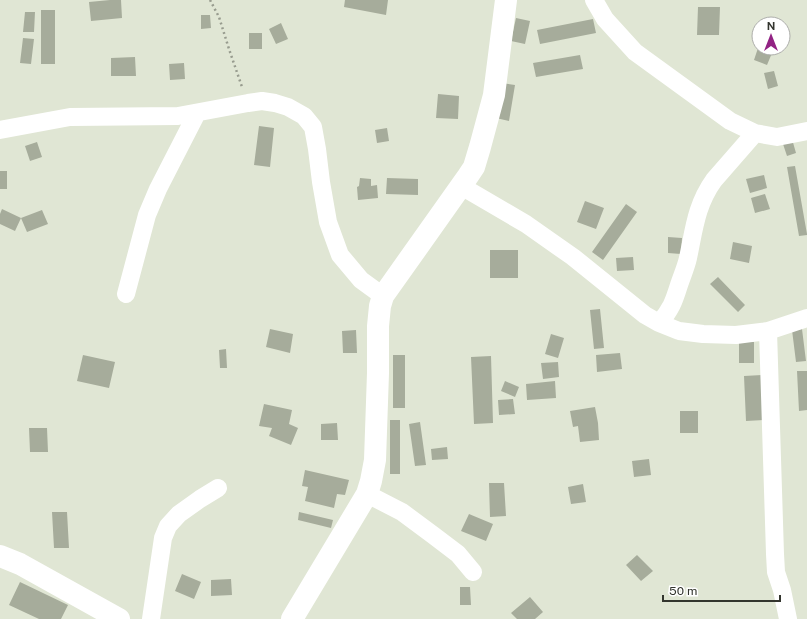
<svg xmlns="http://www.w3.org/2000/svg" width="807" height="619" viewBox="0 0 807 619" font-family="'Public Sans',sans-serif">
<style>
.building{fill:#a6ac9b}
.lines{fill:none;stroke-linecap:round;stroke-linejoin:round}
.path{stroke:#979b8e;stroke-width:2.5;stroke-dasharray:2 3;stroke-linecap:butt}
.minor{stroke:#fff;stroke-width:18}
.tertiary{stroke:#fff;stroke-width:22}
</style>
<rect width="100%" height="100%" fill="#e0e6d4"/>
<path class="building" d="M110 0H121L122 18 91 21 89 2Z
M345 0H388L386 15 344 7Z
M698 7H720L719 35H697Z
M41 10H55V64H41Z
M25 12H35L34 32H23Z
M201 15H210L211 28 201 29Z
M516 18 530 21 525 44 511 41Z
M593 19 596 33 540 44 537 30Z
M281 23 288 39 276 44 269 29Z
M249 33H262V49H249Z
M23 38 34 39 31 64 20 63Z
M758 48 772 53 767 65 754 60Z
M580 55 583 69 536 77 533 63Z
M135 57 136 76H111V58Z
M184 63 185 79 170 80 169 64Z
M774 71 778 86 768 89 764 73Z
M502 83 515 85 509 121 496 118Z
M438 94 459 96 458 119 436 118Z
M259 126 274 128 270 167 254 165Z
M387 128 389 141 377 143 375 130Z
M792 139 796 153 787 156 782 141Z
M37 142 42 157 30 161 25 146Z
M795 166 807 234V235L799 236 787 167Z
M0 171H7V189H0Z
M764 175 767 188 750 193 746 179Z
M360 178 371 179V186L377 185 378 198 358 200 357 187 359 186Z
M387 178 418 179V195L386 194Z
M765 194 770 209 755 213 751 198Z
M585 201 604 208 596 229 577 222Z
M626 204 637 212 603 260 592 252Z
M2 209 21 218 42 210 48 224 27 232 21 218 15 231 0 224V214Z
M668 237 682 238 681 254 668 253Z
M733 242 752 246 749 263 730 259Z
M490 250H518V278H490Z
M633 257 634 270 617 271 616 258Z
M718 277 745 305 738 312 710 284Z
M600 309 604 348 594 349 590 310Z
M270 329 293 334 290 353 266 347Z
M802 329 806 361 796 362 792 330Z
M356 330 357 353H343L342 331Z
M551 334 564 338 558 358 545 354Z
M739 342H754V363H739Z
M226 349 227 368H220L219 350Z
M620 353 622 369 597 372 596 355Z
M83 355 115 362 109 388 77 381Z
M393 355H405V408H393Z
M491 356 493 423 474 424 471 357Z
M558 362 559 377 543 379 541 363Z
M797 371H807V410L799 411Z
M762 375 764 420 746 421 744 376Z
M505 381 519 387 515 397 501 391Z
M555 381 556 398 527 400 526 384Z
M513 399 515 414 499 415 498 400Z
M264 404 292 410 289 424 298 428 291 445 269 436 272 428 259 426Z
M595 407 598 423 599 440 580 442 578 426 573 427 570 411Z
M680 411H698V433H680Z
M390 420H400V474H390Z
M420 422 426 465 415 466 409 424Z
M337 423 338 440H321V424Z
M29 428H47L48 452H30Z
M447 447 448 459 432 460 431 449Z
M649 459 651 475 634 477 632 461Z
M305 470 349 480 345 495 337 494 334 508 305 501 308 487 302 486Z
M489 483H504L506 516 490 517Z
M583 484 586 502 571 504 568 487Z
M52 512H67L69 548H54Z
M299 512 333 520 331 528 298 520Z
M469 514 493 524 486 541 461 531Z
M637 555 653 571 641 581 626 565Z
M182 574 201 582 194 599 175 591Z
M231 579 232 595 211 596V580Z
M20 582 68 605 61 619H39L9 605Z
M460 587H470L471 605H460Z
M530 597 543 612 535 619H517L511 613Z"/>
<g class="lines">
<path class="path" d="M210 0 219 17 229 49 242 87"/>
<path class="minor" d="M594 0 605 19 635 52 730 121 755 133 777 137 807 131
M0 130 70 117 178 116 248 103 262 101 275 103 288 107 304 116 313 127 317 149 321 182 328 222 340 255 361 280 383 296
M461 186 526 224 573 257 645 315 659 323 679 331 703 334 736 335 768 331 807 318
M126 294 147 215 158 189 197 113
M659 323C671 310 674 301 679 285 682 276 686 267 688 258 694 230 696 205 714 180L755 133
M768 331 775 554 776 572 782 590 788 619
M367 494 402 512 433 535 458 554 473 572
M151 619 163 538 168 526 179 514 200 499 218 488"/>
<path class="tertiary" d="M0 556 20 564 119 619
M292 619 367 494 371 481 375 460 378 373V326L380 306 383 296 468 176 474 167 480 147 494 95 506 0"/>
</g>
<g transform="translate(771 36)"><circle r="19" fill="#ffffff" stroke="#adaeab"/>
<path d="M0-3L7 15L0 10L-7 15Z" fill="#922384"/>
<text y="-6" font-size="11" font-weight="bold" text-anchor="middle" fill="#33352e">N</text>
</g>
<path d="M663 595v6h117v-6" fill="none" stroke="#33352e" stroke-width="2"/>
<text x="669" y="595" font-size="12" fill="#33352e" stroke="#ffffff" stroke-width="3" paint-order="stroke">50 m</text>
</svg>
